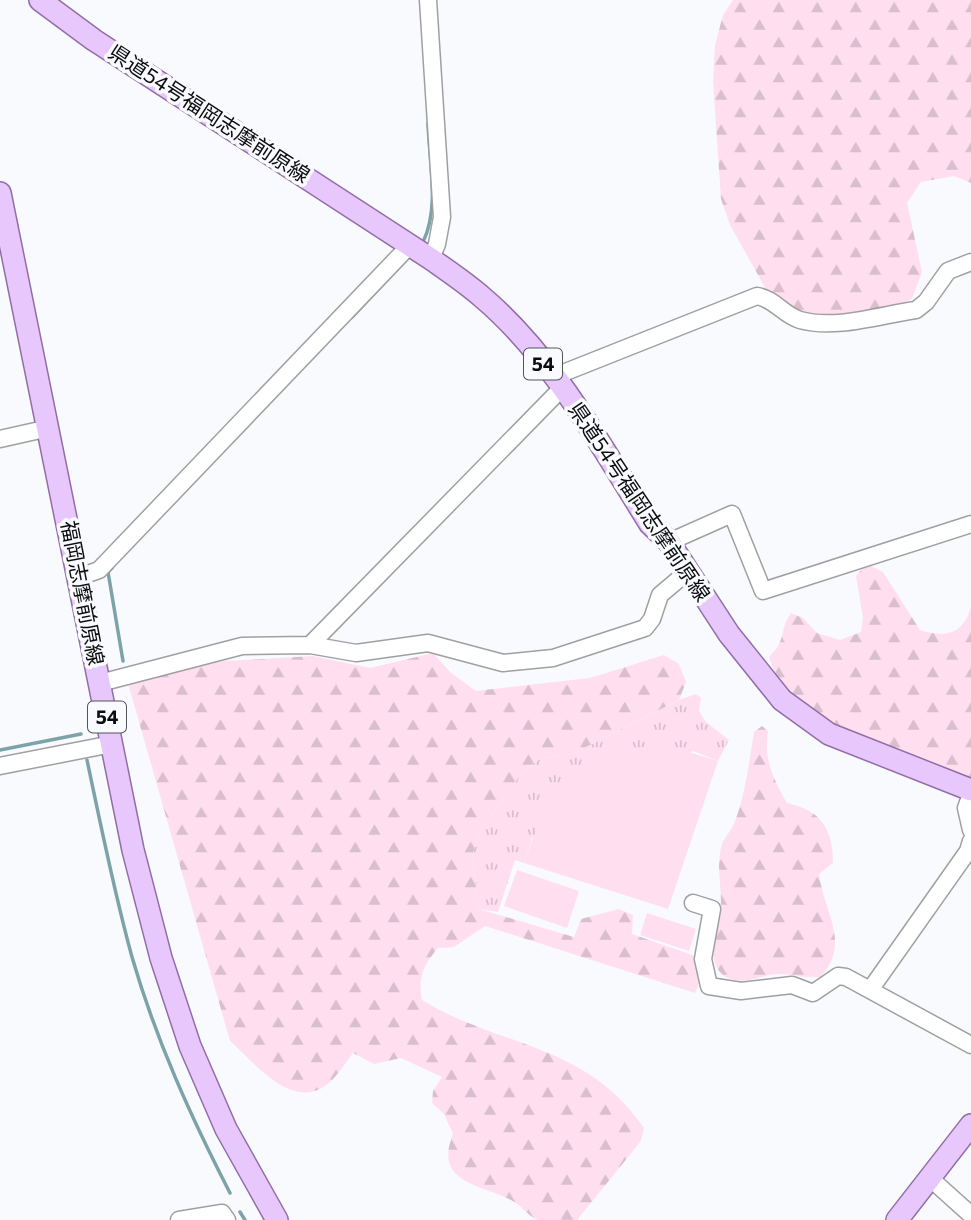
<svg xmlns="http://www.w3.org/2000/svg" width="971" height="1220" viewBox="0 0 971 1220" font-family="Commissioner,'Noto Sans JP',sans-serif">
<style>
.grass{fill:url(#grass-tufts)}
.forest{fill:url(#forest-firs)}
.pitch{fill:#ffdfef}
.lines{fill:none;stroke-linecap:round;stroke-linejoin:round}
.stream{stroke:#7da3aa;stroke-width:3.5}
.minor-casing{stroke:#9fa0a2;stroke-width:19}
.major-casing{stroke:#916ea7;stroke-width:24}
.minor{stroke:#fff;stroke-width:16}
.major{stroke:#e8c7fc;stroke-width:21}
.labels{text-anchor:middle;stroke-width:7;stroke-linejoin:round;paint-order:stroke}
.shield{fill:#f9fafd;stroke:#535456;stroke-width:2}
.shield-label{font-size:19px;font-weight:bold;fill:#0c0d0e}
.street-label{font-size:21px;fill:#0c0d0e;stroke:#f9fafd}
</style>
<defs>
<pattern id="grass-tufts" width="24" height="20" patternUnits="userSpaceOnUse" patternTransform="scale(1.75)"><rect width="24" height="20" fill="#ffdfef"/><path d="M3 7l-1-3M5 7V3M7 7l1-3M15 17l-1-3M17 17v-4M19 17l1-3" fill="none" stroke="#d9becc"/></pattern>
<pattern id="forest-firs" width="22" height="20" patternUnits="userSpaceOnUse" patternTransform="scale(1.75)"><rect width="22" height="20" fill="#ffdfef"/><path d="M5 1l3.5 6h-7zM16 11l3.5 6h-7z" fill="#d9becc"/></pattern>
</defs>
<rect width="100%" height="100%" fill="#f9fafd"/>
<path class="grass" d="M696 694 701 698 699 711 706 722 729 740 718 761 693 751 532 838 524 863 515 860 498 912 479 909 472 856 480 831 523 771 541 758 572 754 679 700Z"/>
<path class="forest" d="M733 0H971V183L954 176 921 182 907 203 922 272 912 299 898 305 821 319 788 306 767 291 730 225 721 199 713 81 715 45 723 15Z
M871 566 883 572 920 630C945 638 963 635 971 607V779C955 777 936 767 920 761 870 743 786 715 769 657 788 638 778 632 791 613L803 618 817 633 840 640 861 632 863 617 856 576 862 569Z
M433 653 450 672 476 691 590 678 664 655 679 664 686 682 679 700 572 754 541 758 523 771 480 831 472 856 479 909 574 937 581 919 619 909 633 915 632 934 698 957 700 981 695 993 485 926 454 947 438 948C423 966 418 976 422 1000 500 1048 585 1042 644 1128L641 1141 577 1220C566 1220 548 1220 538 1220 528 1216 521 1205 511 1200 480 1184 433 1183 453 1134L444 1114 432 1103 433 1091 442 1077 401 1058 374 1064 353 1053C345 1063 336 1079 325 1086 290 1110 254 1062 230 1041L127 680 191 663 313 656 370 668Z
M762 726 768 731C763 759 774 780 787 803 821 810 833 829 833 863L819 874C824 913 852 944 820 977 803 978 793 974 778 974 761 974 744 987 726 977 701 962 721 925 721 902 721 882 716 865 722 844 724 838 730 832 733 826 745 798 749 763 754 732Z"/>
<path class="pitch" d="M663 744 718 761 668 909 524 863C547 790 587 753 663 744Z
M517 870 579 891 567 928 504 906Z
M647 913 696 929 689 951 640 935Z"/>
<g class="lines">
<path class="stream" d="M423 242C440 208 429 160 428 123
M352 317 407 259
M112 568 108 572 123 661
M0 750 81 734
M87 760C101 826 114 892 132 957 156 1040 191 1117 230 1193
M240 1212 245 1220"/>
<g class="minor-casing">
<path id="minor" d="M428 0 442 217 437 244 431 259
M553 377 757 296C775 299 783 315 800 320 836 330 880 315 916 310L926 302 948 271 971 262
M0 439 49 428
M669 542 732 514 763 591 971 524
M79 577 99 570 410 245
M310 645 561 389
M100 683 242 646 310 645 356 653 428 643 503 663 553 658 645 628 652 619 660 595 686 573
M0 766 112 744
M971 794 966 808 971 830
M693 903 712 909 703 959 709 986 741 991 792 985 813 993 838 976 846 977 971 1045
M870 990 968 851 971 841
M931 1179 971 1215
M179 1220 222 1213 227 1220"/>
</g>
<g class="major-casing">
<path id="major" d="M40 0 94 40 431 259C448 271 466 283 482 297 553 357 601 446 650 524L669 542 729 634 782 700 829 734 971 790
M0 193 133 850 161 958 190 1046 226 1129 277 1220
M897 1220 971 1125"/>
</g>
<use href="#minor" class="minor"/>
<use href="#major" class="major"/>
</g>
<g class="labels">
<g class="shield">
<rect x="524" y="348.5" width="38" height="31" rx="5"/>
<rect x="88" y="701.5" width="38" height="31" rx="5"/>
</g>
<g class="shield-label">
<text x="543" y="371">54</text>
<text x="107" y="724">54</text>
</g>
<g class="street-label">
<text transform="translate(209 114) rotate(33)" y="7">県道54号福岡志摩前原線</text>
<text transform="translate(639 502) rotate(56)" y="7">県道54号福岡志摩前原線</text>
<text transform="translate(82 593) rotate(79)" y="7">福岡志摩前原線</text>
</g>
</g>
</svg>
